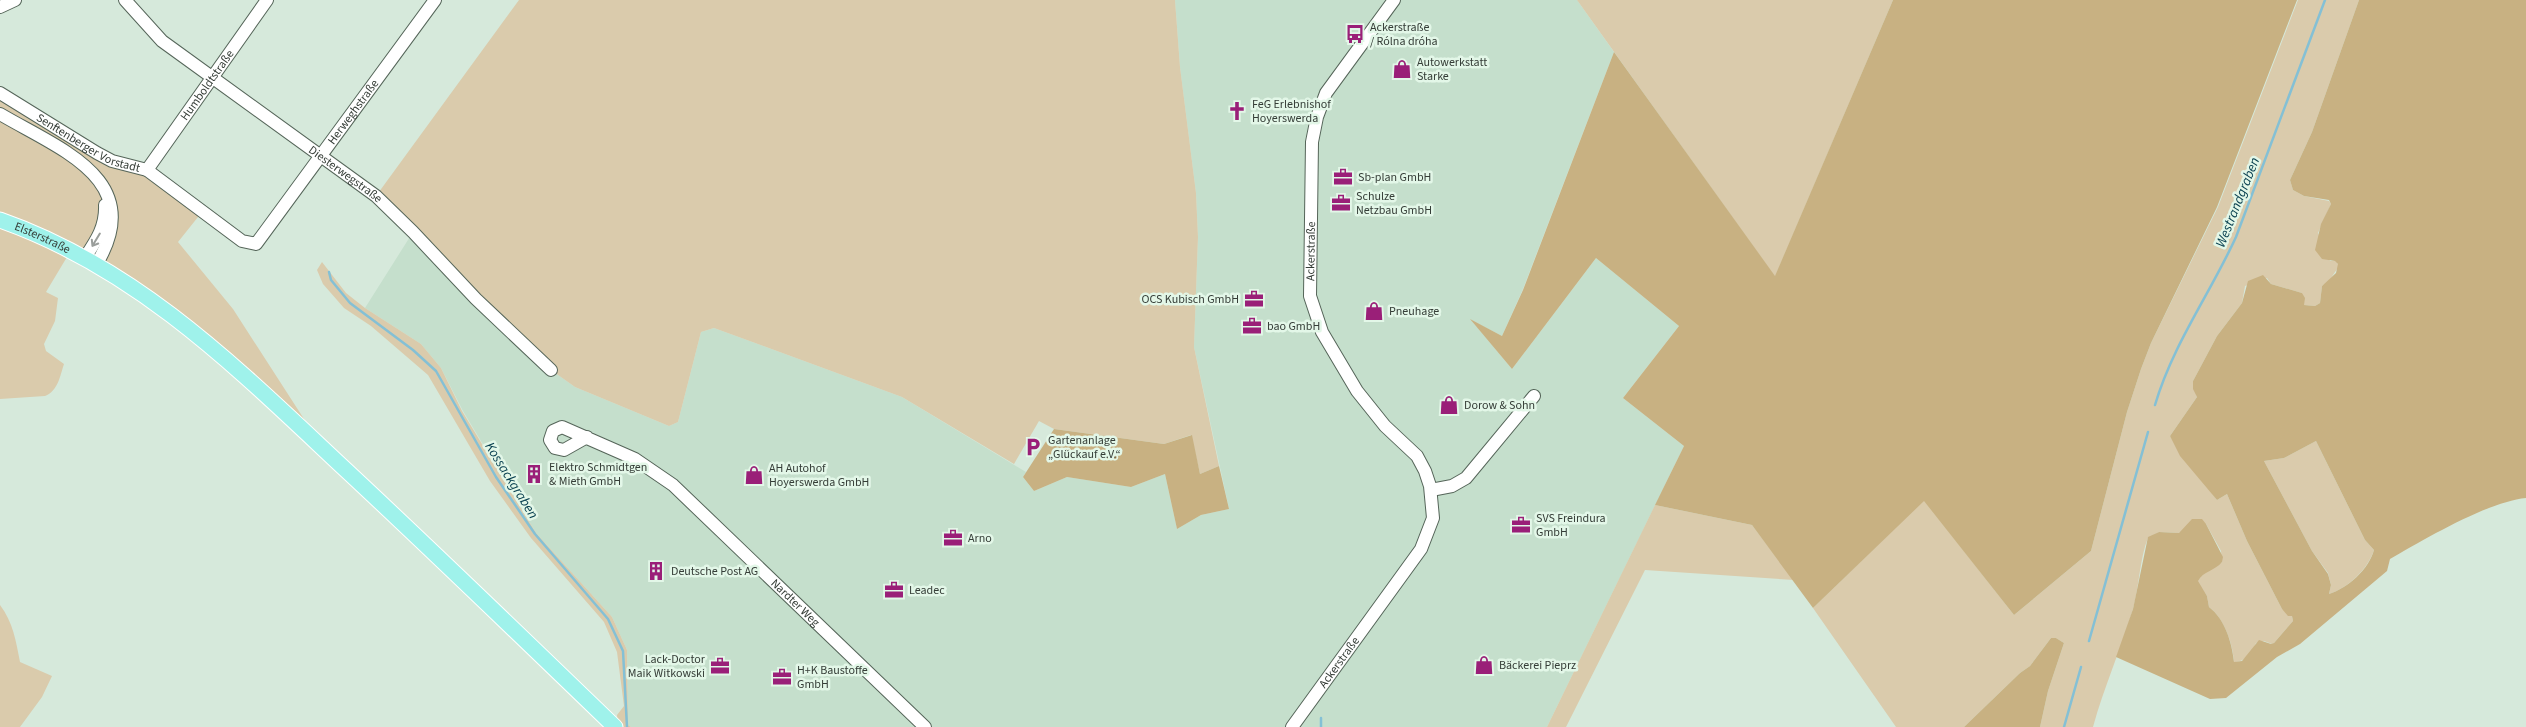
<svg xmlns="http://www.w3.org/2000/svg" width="2526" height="727" viewBox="0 0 2526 727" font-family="'Source Sans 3',sans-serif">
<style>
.built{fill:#c5dfcc}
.green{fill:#dacbac}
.forest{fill:#c8b182;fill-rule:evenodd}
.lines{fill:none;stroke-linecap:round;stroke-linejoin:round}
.stream{stroke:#84c0d5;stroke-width:2.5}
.minor-casing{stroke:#556559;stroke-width:14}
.major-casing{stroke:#fff;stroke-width:17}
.minor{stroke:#fff;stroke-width:12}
.major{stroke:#9ff2eb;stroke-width:15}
.oneway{stroke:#9a9e9b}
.labels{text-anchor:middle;stroke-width:5;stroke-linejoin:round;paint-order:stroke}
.poi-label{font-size:12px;fill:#353d37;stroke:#e3f7e8;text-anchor:start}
.street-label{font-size:12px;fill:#353d37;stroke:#e3f7e8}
.water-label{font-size:14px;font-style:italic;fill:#0a4150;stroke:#e3f7e8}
</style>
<rect width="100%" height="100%" fill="#d6e9db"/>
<path class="built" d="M1175 0H1577L1614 52 1523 289 1502 336 1471 320 1512 369 1596 258 1679 326 1623 398 1684 446 1547 727H631L628 725 627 650 612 617 536 533 463 411 441 368 421 344 365 308 413 232 551 370 575 387 669 426 678 422 701 332 714 328 902 397 1026 472 1023 477 1034 491 1067 477 1131 487 1165 474 1177 529 1201 515 1229 509 1194 347 1198 237 1196 193 1180 67Z"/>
<path class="green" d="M519 0H1175L1180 67 1196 193 1198 237 1194 347 1219 466 1200 474 1191 435 1164 444 1054 429 1039 421 1014 464 902 397 714 328 701 332 678 422 669 426 575 387 551 370 376 196Z
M1577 0H1893L1775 277Z
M2298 0H2359L2312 132 2290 180 2293 190 2304 196 2329 201 2331 204 2318 233 2330 261H2336L2339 266 2329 281 2322 286 2320 303 2315 306 2304 305 2302 293 2271 284 2267 278 2245 286 2242 303 2217 336 2193 381 2197 397 2170 436 2217 500 2227 494 2247 541 2282 609 2292 616 2293 621 2274 643 2272 644 2264 641 2256 643C2252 652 2244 663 2234 662 2233 644 2224 618 2209 607L2207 596 2197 581 2202 574 2222 562 2221 551 2206 524 2179 533 2159 532 2148 538C2140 557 2139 587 2133 609 2121 649 2104 687 2093 727H2040L2048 691 2064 643 2056 638H2051L2030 666 2020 673 1964 727H1896L1813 608 1924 500 2014 615 2091 551 2127 412 2141 369 2151 343 2218 207Z
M0 93 97 153 147 170 202 212 178 242 233 309 324 450 204 339 96 265 105 204 84 259 70 252 46 292 58 298 55 321 44 344 46 351 64 364C60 376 58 391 45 396L0 399Z
M322 262 346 293 365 308 421 344 441 368 462 411 536 533 612 617 627 650 628 725 631 727H618L617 715 624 706 617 652 604 622 531 538 490 481 428 375 371 326 344 308 323 284 317 270Z
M2316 441 2365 540 2374 550C2368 569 2348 588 2329 594L2331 585 2328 573 2312 551 2264 461 2284 458Z
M1655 505 1752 525 1794 580 1645 570 1566 727H1547Z
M0 605C13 622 16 641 20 662L52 676 42 697 20 727H0Z"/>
<path class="forest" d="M1893 0H2297L2217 207 2151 343 2141 369 2127 412 2091 551 2014 615 1924 501 1813 608 1752 525 1655 505 1684 446 1623 398 1679 326 1596 258 1512 369 1470 319 1502 336 1523 290 1614 52 1775 276Z
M2359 0H2526V498C2487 502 2425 539 2390 559L2387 571 2300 644 2277 657 2226 698 2210 699 2116 657 2133 609 2148 537 2159 532 2179 533 2192 519H2202L2206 524 2223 557 2222 562C2215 571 2203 571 2198 581L2207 596 2209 607C2225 619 2232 643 2234 662L2242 661 2259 640 2271 644 2274 643 2293 621 2292 616H2288L2282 609 2247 541 2227 494 2217 500 2180 456 2170 436 2197 397 2193 389V381L2217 336 2242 303 2248 281 2263 275 2271 284 2302 293 2305 298 2304 305 2315 306 2320 303 2322 286 2336 273 2338 264 2335 261 2322 259 2315 250 2321 224 2331 204 2329 200 2304 196 2293 190 2290 180 2312 132ZM2316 441 2365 540 2374 550C2369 569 2348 588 2329 594L2331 585 2328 574 2312 551 2264 461 2284 458Z
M1054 429 1164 444 1192 435 1200 474 1219 466 1229 509 1201 515 1177 529 1165 474 1131 487 1067 477 1034 491 1023 477Z
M2051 638H2056L2064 643 2048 691 2040 727H1964L2020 673 2030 666Z"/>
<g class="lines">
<path class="stream" d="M329 272 331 280 350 303 413 350 436 371 496 477 535 534 608 619 623 651 627 727
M2155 405C2173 344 2210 294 2236 237L2325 0
M2089 641 2148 432
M1321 718V727
M2064 727 2081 667"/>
<g class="minor-casing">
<g id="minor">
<path id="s1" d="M125 0 162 41 376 196 413 232 476 299 551 370"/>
<path d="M0 7 15 0"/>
<path id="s2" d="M0 93 97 153 112 161 147 170 242 241 256 244 435 0"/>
<path d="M0 114C61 150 148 180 96 265"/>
<path id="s3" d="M147 170 267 0"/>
<path d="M84 259C96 241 106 227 105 205"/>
<path id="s4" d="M587 437 564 450 555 448 550 440 553 431 562 427 635 459 673 485 925 727"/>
<path d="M1431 490 1452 486 1466 478 1534 396"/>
<path id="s5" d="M1292 727 1421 549 1433 518 1430 486 1425 471 1417 456 1385 426 1357 391 1322 332 1310 296 1312 142 1317 117 1326 93 1394 0"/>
</g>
</g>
<g class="major-casing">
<g id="major">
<path id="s6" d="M0 220C140 269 241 372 347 471 437 555 526 641 615 727"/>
</g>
</g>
<use href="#minor" class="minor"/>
<use href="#major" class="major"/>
</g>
<defs><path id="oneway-shaft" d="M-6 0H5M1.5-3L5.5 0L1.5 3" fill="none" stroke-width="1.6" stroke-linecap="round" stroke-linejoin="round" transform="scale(1.25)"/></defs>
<use class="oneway" href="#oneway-shaft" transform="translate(96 240) rotate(121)"/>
<defs>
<g id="bus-bare" transform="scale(1.5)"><path d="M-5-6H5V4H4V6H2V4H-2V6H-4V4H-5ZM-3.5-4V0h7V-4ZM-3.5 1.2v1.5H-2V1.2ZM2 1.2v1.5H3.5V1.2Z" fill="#9a1f78" stroke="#e3f7e8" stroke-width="2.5" paint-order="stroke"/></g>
<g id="shop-bare" transform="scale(1.5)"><path d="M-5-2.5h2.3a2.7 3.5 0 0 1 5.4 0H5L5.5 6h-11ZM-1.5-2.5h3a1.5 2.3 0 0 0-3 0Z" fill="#9a1f78" stroke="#e3f7e8" stroke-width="2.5" paint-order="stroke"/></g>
<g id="church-bare" transform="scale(1.5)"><path d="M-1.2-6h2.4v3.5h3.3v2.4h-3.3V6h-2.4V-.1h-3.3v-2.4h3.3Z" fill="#9a1f78" stroke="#e3f7e8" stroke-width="2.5" paint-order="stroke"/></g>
<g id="office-bare" transform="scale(1.5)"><path d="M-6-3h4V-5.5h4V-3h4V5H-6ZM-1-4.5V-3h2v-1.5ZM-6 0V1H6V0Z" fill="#9a1f78" stroke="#e3f7e8" stroke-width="2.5" paint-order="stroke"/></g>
<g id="parking-bare" transform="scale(1.5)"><path d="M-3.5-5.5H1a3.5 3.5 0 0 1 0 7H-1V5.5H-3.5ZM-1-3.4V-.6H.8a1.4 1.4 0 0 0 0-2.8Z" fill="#9a1f78" stroke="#e3f7e8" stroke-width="2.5" paint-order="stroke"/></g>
<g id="building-bare" transform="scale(1.5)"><path d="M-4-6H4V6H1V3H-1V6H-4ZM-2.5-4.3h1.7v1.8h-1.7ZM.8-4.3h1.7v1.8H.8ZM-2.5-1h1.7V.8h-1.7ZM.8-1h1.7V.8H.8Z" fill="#9a1f78" stroke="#e3f7e8" stroke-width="2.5" paint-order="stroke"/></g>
</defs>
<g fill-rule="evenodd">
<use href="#bus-bare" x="1355" y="34"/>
<use href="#shop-bare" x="1402" y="69"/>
<use href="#church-bare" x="1237" y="111"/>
<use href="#office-bare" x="1343" y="177"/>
<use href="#office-bare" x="1341" y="203"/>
<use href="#office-bare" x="1254" y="299"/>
<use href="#shop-bare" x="1374" y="311"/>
<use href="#office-bare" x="1252" y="326"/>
<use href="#shop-bare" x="1449" y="405"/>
<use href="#parking-bare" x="1033" y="447"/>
<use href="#building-bare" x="534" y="474"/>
<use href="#shop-bare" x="754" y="475"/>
<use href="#office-bare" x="1521" y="525"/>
<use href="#office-bare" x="953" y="538"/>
<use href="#building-bare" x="656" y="571"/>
<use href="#office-bare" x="894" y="590"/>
<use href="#shop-bare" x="1484" y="665"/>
<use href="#office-bare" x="720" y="666"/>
<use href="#office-bare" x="782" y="677"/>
</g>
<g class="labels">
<g class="poi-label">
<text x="1370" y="31">Ackerstraße<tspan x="1370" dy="14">/ Rólna dróha</tspan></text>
<text x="1417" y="66">Autowerkstatt<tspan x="1417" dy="14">Starke</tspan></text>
<text x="1252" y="108">FeG Erlebnishof<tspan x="1252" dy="14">Hoyerswerda</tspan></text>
<text x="1358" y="181">Sb-plan GmbH</text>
<text x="1356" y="200">Schulze<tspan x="1356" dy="14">Netzbau GmbH</tspan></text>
<text x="1239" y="303" text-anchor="end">OCS Kubisch GmbH</text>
<text x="1389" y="315">Pneuhage</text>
<text x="1267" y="330">bao GmbH</text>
<text x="1464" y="409">Dorow &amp; Sohn</text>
<text x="1048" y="444">Gartenanlage<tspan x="1048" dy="14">„Glückauf e.V.“</tspan></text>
<text x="549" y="471">Elektro Schmidtgen<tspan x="549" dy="14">&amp; Mieth GmbH</tspan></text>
<text x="769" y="472">AH Autohof<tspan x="769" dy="14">Hoyerswerda GmbH</tspan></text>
<text x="1536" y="522">SVS Freindura<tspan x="1536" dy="14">GmbH</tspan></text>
<text x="968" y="542">Arno</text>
<text x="671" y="575">Deutsche Post AG</text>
<text x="909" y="594">Leadec</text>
<text x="705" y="663" text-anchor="end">Lack-Doctor<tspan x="705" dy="14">Maik Witkowski</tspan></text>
<text x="1499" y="669">Bäckerei Pieprz</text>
<text x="797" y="674">H+K Baustoffe<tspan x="797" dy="14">GmbH</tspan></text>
</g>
<g class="street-label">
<text dy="4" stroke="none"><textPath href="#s3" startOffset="104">Humboldtstraße</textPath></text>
<text dy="4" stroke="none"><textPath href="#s2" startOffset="464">Herweghstraße</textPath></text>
<text dy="4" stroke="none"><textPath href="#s2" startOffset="102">Senftenberger Vorstadt</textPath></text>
<text dy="4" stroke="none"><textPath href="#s1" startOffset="282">Diesterwegstraße</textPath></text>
<text dy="4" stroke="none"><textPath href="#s6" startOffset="46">Elsterstraße</textPath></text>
<text dy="4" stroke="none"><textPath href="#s5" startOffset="558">Ackerstraße</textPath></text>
<text dy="4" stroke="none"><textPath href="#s4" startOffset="360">Nardter Weg</textPath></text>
<text dy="4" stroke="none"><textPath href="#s5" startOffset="80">Ackerstraße</textPath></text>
</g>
<g class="water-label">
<text transform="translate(2237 202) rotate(-68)" y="5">Westrandgraben</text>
<text transform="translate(512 480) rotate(58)" y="5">Kossackgraben</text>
</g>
</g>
</svg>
